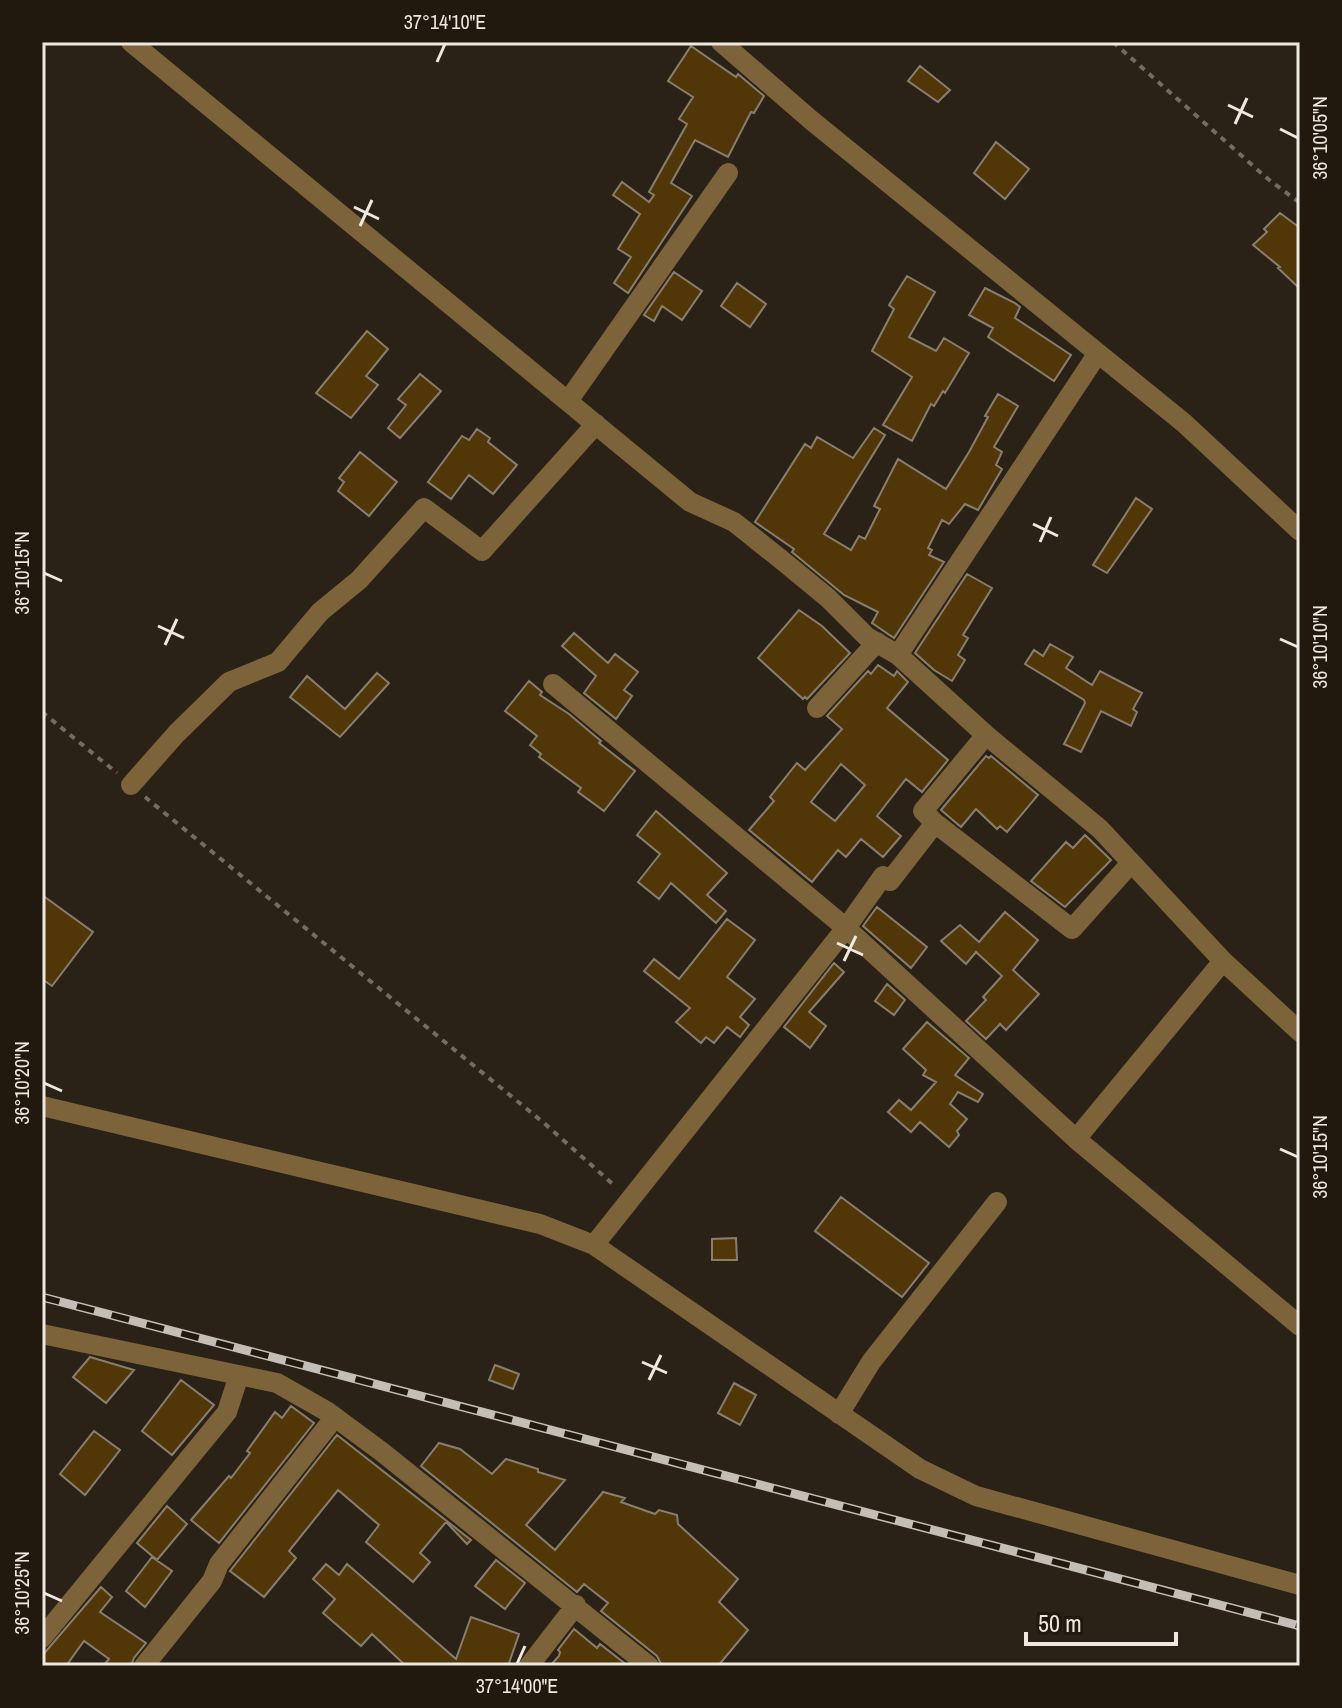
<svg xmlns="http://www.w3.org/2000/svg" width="1342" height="1708" viewBox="0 0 1342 1708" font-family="'Archivo Narrow',sans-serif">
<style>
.building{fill:#513707;stroke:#887e70;stroke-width:2;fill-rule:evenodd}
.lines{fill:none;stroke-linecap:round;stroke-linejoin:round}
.path{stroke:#726c62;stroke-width:4;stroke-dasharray:6 6;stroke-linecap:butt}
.minor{stroke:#7d633a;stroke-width:20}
.rail-casing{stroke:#c4bfb6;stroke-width:9}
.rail{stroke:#21190e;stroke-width:6;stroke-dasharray:18;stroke-linecap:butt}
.ticks{fill:none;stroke:#ede8e0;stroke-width:3}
.neatline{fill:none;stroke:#ede8e0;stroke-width:3}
.ticks-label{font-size:20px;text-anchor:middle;fill:#ede8e0}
</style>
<rect width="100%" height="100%" fill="#2a2217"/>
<path class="building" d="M691 46 736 77 738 74 764 96 754 113 751 112 728 157 695 140 671 183 692 196 628 293 614 283 631 257 618 249 640 214 613 195 622 182 649 202 654 195 649 192 687 124 679 119 693 97 668 81Z
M920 66 950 90 938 102 908 81Z
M996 142 1029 169 1005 199 974 173Z
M1280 213 1300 228V289L1278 268 1280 267 1253 245 1267 232 1264 229Z
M674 272 702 291 682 320 662 306 654 321 644 315Z
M907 276 935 292 909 337 936 351 944 338 969 353 945 393 943 391 934 406 931 404 912 441 883 425 912 377 872 351 894 309 889 305Z
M737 283 766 304 750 327 721 306Z
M985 288 1015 303 1020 307 1015 318 1071 355 1054 381 988 337 993 328 969 315Z
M367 331 388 349 366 376 378 385 351 418 316 393Z
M420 374 441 391 400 438 388 428 406 405 398 399Z
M998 394 1018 406 994 447 1002 452 996 465 1002 469 978 510 965 504 949 524 942 520 928 548 932 550 929 555 944 562 894 638 872 623 878 612 844 595 792 552 794 549 755 522 805 444 811 448 817 437 853 458 874 428 885 435 824 534 851 550 859 536 865 539 880 509 874 506 898 459 946 489 969 452 988 417 985 416Z
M477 429 490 438 488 442 517 465 493 494 469 475 451 499 428 482 462 436 469 440Z
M360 452 397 482 369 516 338 491 344 482 339 478Z
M1136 498 1152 509 1107 573 1093 565Z
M967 574 992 588 963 635 968 638 958 655 965 660 952 681 934 670 915 653Z
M799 610 822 626 850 653 807 699 805 697 803 699 758 658Z
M574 633 608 663 615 654 638 672 624 690 632 696 616 719 584 693 596 676 562 646Z
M1050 644 1073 657 1066 668 1092 685 1100 671 1142 693 1133 709 1137 712 1131 726 1101 711 1081 752 1064 744 1085 703 1084 700 1025 664 1034 650 1043 656Z
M878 665 894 676 897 671 908 682 887 708 948 760 922 792 906 779 877 816 901 836 883 857 861 839 846 857 838 850 812 882 749 830 774 801 770 797 797 763 805 770 842 729 827 716 868 671 871 674ZM841 764 865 785 835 821 811 802Z
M377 673 389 683 340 737 290 697 307 676 345 709Z
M529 681 542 692 540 695 569 714 601 741 599 743 635 771 604 811 578 792 581 788 539 757 541 754 530 745 537 736 505 711Z
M986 756 989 758 991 756 1038 795 1007 832 1000 826 997 829 976 809 961 827 941 810Z
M656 811 727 873 707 895 726 911 716 923 671 883 659 899 638 882 660 854 637 835Z
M1085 835 1111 860 1065 907 1031 881 1066 842 1073 848Z
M42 895 93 932 52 986 42 979Z
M877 907 927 947 911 968 863 926Z
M1005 912 1038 940 1013 970 1039 994 1006 1030 1000 1024 986 1039 966 1021 986 1000 983 997 1002 976 976 952 966 964 941 941 960 925 979 942Z
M727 919 755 940 727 977 755 999 740 1017 749 1025 740 1037 727 1027 714 1043 706 1037 701 1043 676 1022 690 1008 644 971 654 959 679 979Z
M834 963 844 972 809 1012 826 1026 810 1048 784 1027Z
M887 984 905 1000 894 1015 875 1001Z
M927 1022 969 1058 955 1075 983 1094 978 1102 958 1092 950 1104 967 1119 957 1131 959 1135 949 1147 920 1122 911 1132 888 1112 899 1100 911 1110 936 1082 923 1075 926 1070 903 1049Z
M841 1197 929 1263 902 1297 815 1231Z
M736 1238 737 1260H712V1239Z
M90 1357 134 1370 106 1403 73 1377Z
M495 1365 519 1374 513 1389 489 1380Z
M181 1380 214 1405 172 1455 142 1431Z
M734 1383 756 1395 740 1425 718 1413Z
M291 1406 314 1423 219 1543 191 1520 229 1476 231 1478 250 1453 247 1451 275 1412 282 1418Z
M94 1431 120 1450 85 1495 60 1474Z
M337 1435 471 1540 467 1544 446 1522 420 1553 430 1562 413 1582 366 1542 379 1525 338 1490 289 1551 296 1558 264 1597 230 1571Z
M439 1443 460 1449 492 1474 506 1459 538 1469V1472L565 1480 526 1525 555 1550 603 1492 625 1498 621 1502 655 1514 659 1510 677 1515 678 1524 738 1579 719 1602 748 1630 718 1666H662L657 1656 601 1611 608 1603 584 1584 577 1592 421 1466Z
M167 1506 187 1524 157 1560 137 1543Z
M152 1557 172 1571 145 1607 126 1591Z
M496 1560 525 1583 505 1609 475 1586Z
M326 1564 339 1575 347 1564 456 1659 471 1617 519 1634 508 1666H406L372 1634 361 1646 323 1613 335 1599 313 1579Z
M101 1587 112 1597 100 1612 146 1643 134 1658 131 1666H103L109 1659 84 1641 66 1666H42V1656L47 1650Z
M574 1629 597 1648 600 1644 628 1666H550L559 1656 560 1652 558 1650Z"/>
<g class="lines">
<path class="path" d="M1113 42 1268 179 1300 203
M42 712 117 773
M145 797 544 1123 616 1187"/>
<path class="minor" d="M131 42 690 502 734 522 778 557 828 598 867 637 898 655 986 735 1100 829 1223 961 1300 1032
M721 42 811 120 1184 423 1300 531
M568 401 728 173
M898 655 1098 353
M553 684 846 928 1076 1139 1300 1326
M817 708 877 642
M131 785 176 734 229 682 278 662 320 612 359 580 424 508 482 551 596 424
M935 823 1072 929 1131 863
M42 1106 540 1224 594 1245 920 1469 976 1496 1300 1585
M1076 1139 1223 961
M594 1245 846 928 883 876 890 881 935 823 923 811 986 735
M42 1334 277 1383 328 1412 382 1452 649 1666
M839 1414 871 1362 997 1202
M42 1638 227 1412 239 1375
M144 1666 212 1581 219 1564 335 1417
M529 1666 576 1605"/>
<g class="rail-casing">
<path id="rail" d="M42 1297 1300 1626"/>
</g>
<use href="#rail" class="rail"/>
</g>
<path class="ticks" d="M437 62 445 44M1228 105 1253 117M1235 124 1247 98M1280 129 1298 138M354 207 379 219M360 226 372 200M1033 524 1058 536M1040 542 1051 517M44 573 62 581M158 626 184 638M1280 639 1298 647M165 645 177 619M837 943 863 955M844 961 856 936M44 1083 62 1091M1280 1149 1298 1157M642 1362 667 1373M649 1380 661 1355M44 1593 62 1601M517 1664 525 1646"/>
<rect width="1342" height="1708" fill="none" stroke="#21190e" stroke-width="88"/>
<path d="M1026 1632v12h150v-12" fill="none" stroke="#ede8e0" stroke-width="4"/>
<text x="1038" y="1632" font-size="24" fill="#ede8e0" stroke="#21190e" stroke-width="6" paint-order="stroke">50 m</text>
<rect x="44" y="44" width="1254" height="1620" class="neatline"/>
<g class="ticks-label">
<text x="445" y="29">37°14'10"E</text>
<text transform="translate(1320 138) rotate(-90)" y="7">36°10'05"N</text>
<text transform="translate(22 573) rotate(-90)" y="7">36°10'15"N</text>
<text transform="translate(1320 647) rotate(-90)" y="7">36°10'10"N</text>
<text transform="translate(22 1083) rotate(-90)" y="7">36°10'20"N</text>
<text transform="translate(1320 1157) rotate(-90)" y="7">36°10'15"N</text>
<text transform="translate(22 1593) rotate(-90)" y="7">36°10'25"N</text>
<text x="517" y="1693">37°14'00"E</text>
</g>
</svg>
